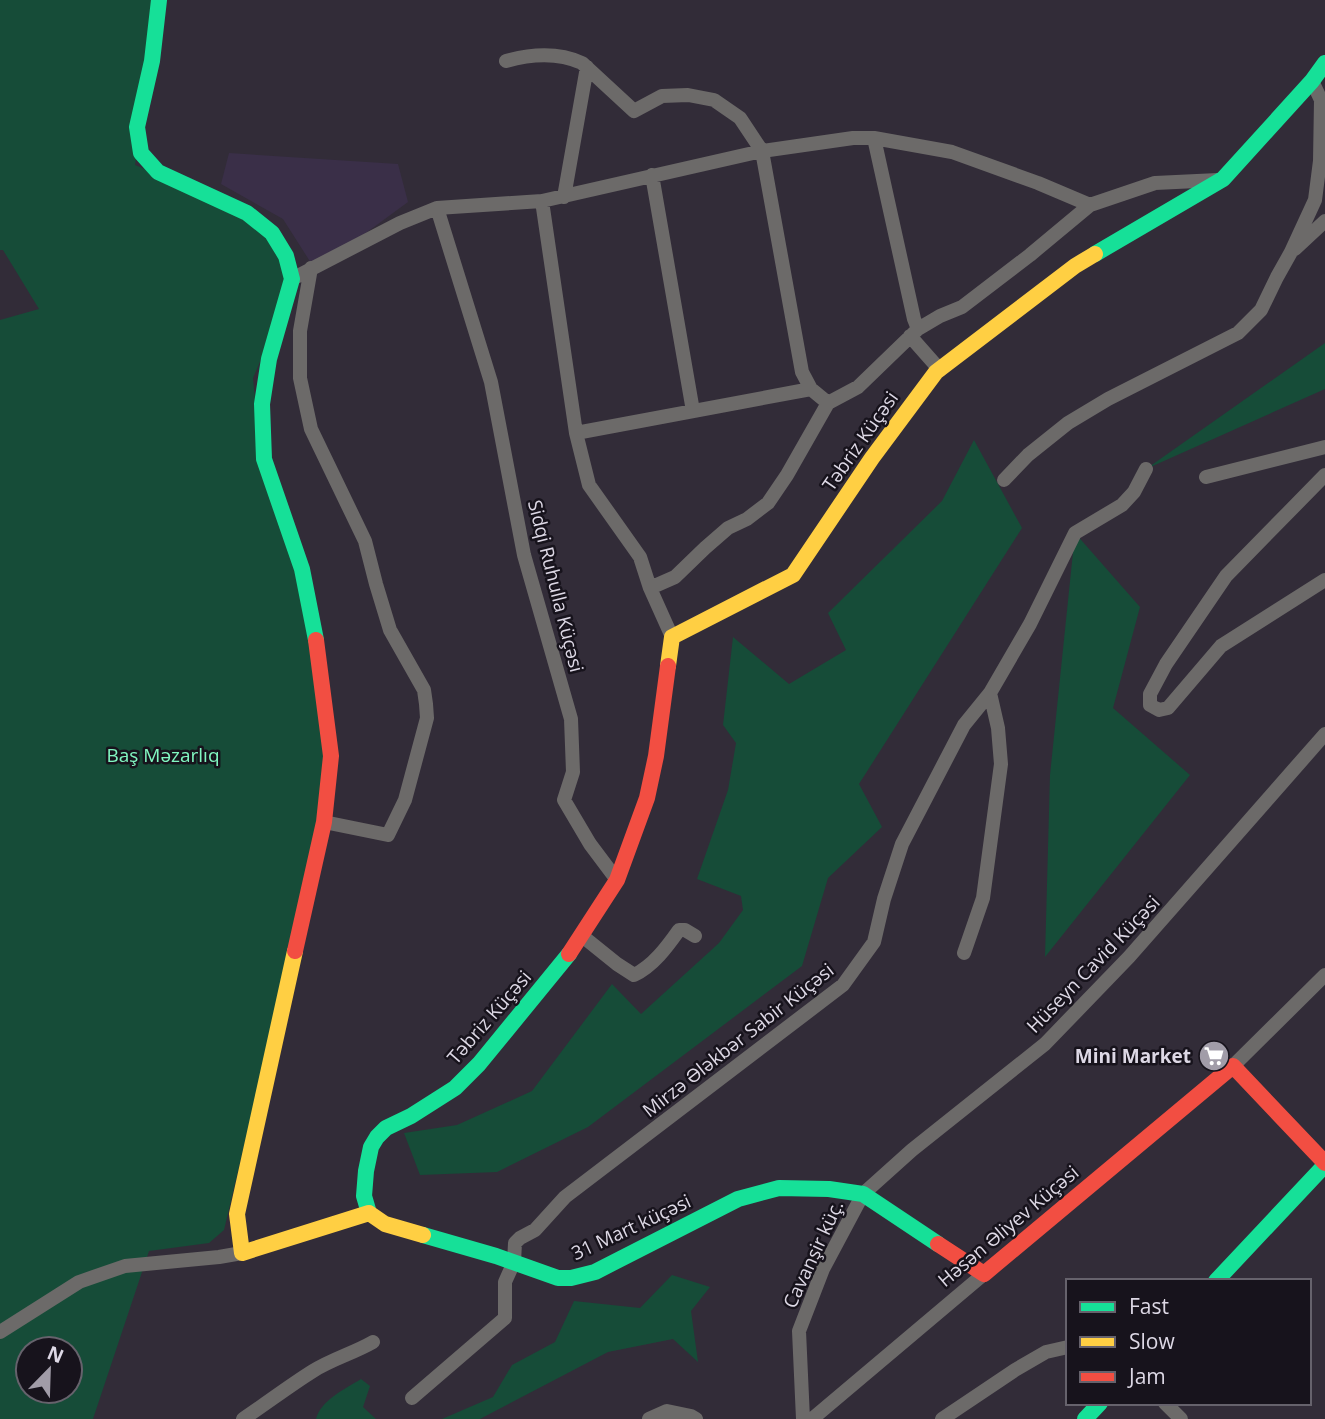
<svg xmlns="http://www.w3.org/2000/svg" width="1325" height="1419" viewBox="0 0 1325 1419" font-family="'Open Sans',sans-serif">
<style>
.built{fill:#3a2f48}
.green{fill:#164c38;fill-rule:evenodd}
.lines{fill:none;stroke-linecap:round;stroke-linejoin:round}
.street{stroke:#6c6a69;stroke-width:14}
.fast{stroke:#16e098;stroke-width:16}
.slow{stroke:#ffcf43;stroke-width:16}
.jam{stroke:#f24e42;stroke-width:16}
.labels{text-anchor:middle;stroke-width:5;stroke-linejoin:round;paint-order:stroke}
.street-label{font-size:19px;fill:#ddd8e5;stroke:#17131c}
.park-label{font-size:19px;fill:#81f7c1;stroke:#17131c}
.poi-label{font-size:19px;font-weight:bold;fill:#ddd8e5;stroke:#17131c;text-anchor:end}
</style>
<rect width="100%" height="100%" fill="#322c38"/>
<path class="built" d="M229 153 398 164 408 202 348 246 311 263 283 219 221 184Z"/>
<path class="green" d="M0 0H159L160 11 135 165 208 194 259 220 287 270 271 336 253 378 260 451 299 572 328 744 323 812 224 1230 209 1243 149 1251 93 1419H0V320L39 309 3 250H0ZM28 1349H70V1391H28Z
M1325 343V389L1146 469Z
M974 440 1022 528 859 784 882 827 828 878 802 966 588 1127 497 1172 420 1175 404 1133 457 1125 532 1091 612 984 641 1014 719 943 743 910 741 896 697 879 728 790 736 743 723 725 733 637 789 684 846 650 828 613 942 501Z
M1075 533 1140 607 1113 708 1190 775 1045 957 1050 775Z
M672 1275 710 1287 691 1311 698 1362 673 1339 608 1352 480 1419H442L493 1397 512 1365 555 1342 574 1301 640 1308Z
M361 1379 370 1386 363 1407 376 1419H316C321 1400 345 1389 361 1379Z"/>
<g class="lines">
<path class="street" d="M506 61C531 54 558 52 582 63L634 111 662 96 688 95 714 100 740 118 762 151 802 372 811 389 828 403
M874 138 914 319 918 329
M652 175 693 411
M564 197 587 67
M542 201 576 433 589 485 640 557 650 588 672 637
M437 208 491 382 524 555 571 719 573 772 564 800 590 844 617 880
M1295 249 1325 221
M311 268 300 331V378L311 429 365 541 376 584 390 630 424 690 426 704 427 718 405 800 388 835 324 822
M292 279 400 223 437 208 542 201 762 151 853 138H874L952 152 1038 183 1090 205 1155 183 1218 180
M910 336 940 370
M576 433 811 389
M1325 475 1226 576 1166 664 1150 694V705L1159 710 1168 708 1221 646 1325 580
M1206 477 1325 447
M1004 480 1028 455 1068 423 1108 399 1238 333 1261 310 1277 277 1291 252 1315 200 1320 161 1321 100 1312 81
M650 588 675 577 705 548 728 528 747 519 768 503 787 475 828 403 858 387 918 329 940 316 962 307 1030 255 1090 205
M581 935 617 964 634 975C653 966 667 947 679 930H685L695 936
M964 953 983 898 1001 764 998 728 990 693
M1233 1066 1325 975
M0 1332 79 1282 125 1266 219 1257 242 1253
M412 1398 505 1318V1282L514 1262 515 1243 520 1238 535 1230 565 1197 843 985 874 942 884 899 902 844 964 725 990 693 1030 624 1075 533 1122 505 1134 492 1146 469
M1165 1403 1181 1419
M243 1419C267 1403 289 1386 313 1371 332 1359 354 1353 373 1342
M649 1419 667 1411 691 1416 696 1419
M803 1419 799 1331 823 1269 863 1194 912 1150 1045 1044 1129 957 1325 734
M812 1419 984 1274
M942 1419 1015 1370 1046 1352 1068 1347"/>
<path class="fast" d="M159 0 152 61 137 127 141 153 158 172 247 213 272 233 286 256 292 279 269 359 262 404 264 459 302 569 316 640
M1095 254 1223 179 1312 81 1325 63
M369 1213 364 1196 366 1171 371 1147 377 1137 386 1128 411 1116 455 1088 479 1064 569 954
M423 1235 496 1256 558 1278H571L595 1272 738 1199 779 1188 829 1189 863 1194 938 1244
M1216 1281 1325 1165
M1085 1419 1100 1403"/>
<path class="slow" d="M668 666 672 637 793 575 872 458 936 372 1075 266 1095 254
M295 951 237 1214 242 1253 369 1213 385 1224 423 1235"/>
<path class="jam" d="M295 951 324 822 331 756 316 640
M569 954 617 880 647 798 656 756 668 666
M938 1244 984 1274 1233 1066 1325 1163"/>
</g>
<defs>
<g id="supermarket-disc" transform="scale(1.575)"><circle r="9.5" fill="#a19ca8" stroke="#17131c"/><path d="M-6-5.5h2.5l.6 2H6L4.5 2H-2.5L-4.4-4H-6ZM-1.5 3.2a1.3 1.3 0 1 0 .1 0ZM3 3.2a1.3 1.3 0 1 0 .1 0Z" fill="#fff"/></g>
</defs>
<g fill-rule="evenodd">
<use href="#supermarket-disc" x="1214" y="1056"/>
</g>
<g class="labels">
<g class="street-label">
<text transform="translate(860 441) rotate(-55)" y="7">Təbriz Küçəsi</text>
<text transform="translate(556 586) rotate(76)" y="7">Sidqi Ruhulla Küçəsi</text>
<text transform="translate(1093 964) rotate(-46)" y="7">Hüseyn Cavid Küçəsi</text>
<text transform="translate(489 1017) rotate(-49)" y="7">Təbriz Küçəsi</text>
<text transform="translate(738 1040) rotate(-38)" y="7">Mirzə Ələkbər Sabir Küçəsi</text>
<text transform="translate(1008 1226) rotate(-40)" y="7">Həsən Əliyev Küçəsi</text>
<text transform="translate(631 1227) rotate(-25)" y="7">31 Mart küçəsi</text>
<text transform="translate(813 1254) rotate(-65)" y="7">Cavanşir küç.</text>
</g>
<g class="park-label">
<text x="163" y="762">Baş Məzarlıq</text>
</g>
<g class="poi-label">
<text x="1191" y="1063">Mini Market</text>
</g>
</g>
<rect x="1066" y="1279" width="245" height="126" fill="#17131c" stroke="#66626c" stroke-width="2"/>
<rect x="1080" y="1302" width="35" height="10" fill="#16e098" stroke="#66626c" stroke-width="2"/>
<text x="1129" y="1314" font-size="21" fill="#ddd8e5">Fast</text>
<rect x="1080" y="1337" width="35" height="10" fill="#ffcf43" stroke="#66626c" stroke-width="2"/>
<text x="1129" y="1349" font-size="21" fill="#ddd8e5">Slow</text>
<rect x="1080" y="1372" width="35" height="10" fill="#f24e42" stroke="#66626c" stroke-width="2"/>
<text x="1129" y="1384" font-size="21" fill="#ddd8e5">Jam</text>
<g transform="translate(49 1370) rotate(23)"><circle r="33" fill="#17131c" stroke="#66626c" stroke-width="2"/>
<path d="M0-5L12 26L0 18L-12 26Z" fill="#a19ca8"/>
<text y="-10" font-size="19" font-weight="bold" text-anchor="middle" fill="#ddd8e5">N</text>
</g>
</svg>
